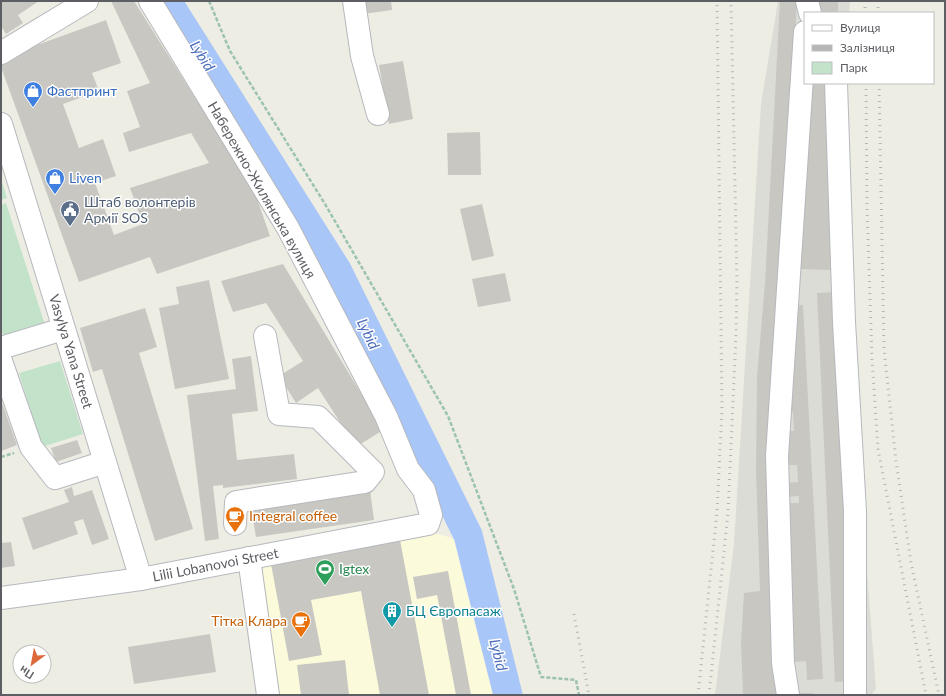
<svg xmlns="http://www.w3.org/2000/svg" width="946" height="696" viewBox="0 0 946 696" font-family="Lato,sans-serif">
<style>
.commercial{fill:#fbfadb}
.industrial{fill:#dcdcd6}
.green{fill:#c2e3c9}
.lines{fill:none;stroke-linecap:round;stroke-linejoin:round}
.river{stroke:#a9c6f8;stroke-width:29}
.building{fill:#c9c7c1}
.minor-casing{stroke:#b6b8bd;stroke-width:24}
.path{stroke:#9cc3af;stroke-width:2.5;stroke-dasharray:4 2;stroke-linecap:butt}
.minor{stroke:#fff;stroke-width:22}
.rail{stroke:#b4b5b5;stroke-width:3;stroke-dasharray:1 5;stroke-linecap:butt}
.labels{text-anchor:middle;stroke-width:3;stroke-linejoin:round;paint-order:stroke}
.shop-label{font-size:14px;fill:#366cbe;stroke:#fff;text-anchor:start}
.street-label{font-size:14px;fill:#5c5e63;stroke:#fff}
.service-label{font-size:14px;fill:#4e5e75;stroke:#fff;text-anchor:start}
.food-label{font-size:14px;fill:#c56008;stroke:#fff;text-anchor:start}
.leisure-label{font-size:14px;fill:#27864d;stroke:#fff;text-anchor:start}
.culture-label{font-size:14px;fill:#0d838f;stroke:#fff;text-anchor:start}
.water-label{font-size:15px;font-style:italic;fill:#4d6dba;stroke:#fff}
</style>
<rect width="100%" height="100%" fill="#edede4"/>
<path class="commercial" d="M429 532 457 539 496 695H277L261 576 265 564Z"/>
<path class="industrial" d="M778 1H850L849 13H805V83H846L859 467 876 689 871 695H715L734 544 761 104Z"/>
<path class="green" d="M1 179 7 198 1 200Z
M6 203 45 325 4 338 1 329V205Z
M60 361 83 434 42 447 19 373Z"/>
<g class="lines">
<path class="river" d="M167 1 337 270 468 535 508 695"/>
</g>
<path class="building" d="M1 1H39L18 15 23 23 6 34 1 26Z
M111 1H134L255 193 270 236 157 274 150 257 79 282 1 67V58L106 20 121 63 92 73 99 91 63 104 79 148 103 139 116 176 95 183 114 235 143 224 130 188 209 163 191 133 129 152 123 133 140 127 127 91 150 83Z
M361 1H391L392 10 363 14Z
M780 1H797L781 284 780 695H743L741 642 744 593 760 591 756 471 757 377 765 283Z
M817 1H838V13H817Z
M403 61 413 119 389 124 379 65Z
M807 83H826L831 270 798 269Z
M480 132 481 175H448L447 133Z
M482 204 494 256 472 261 460 209Z
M283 264 383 430 356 447 318 388 296 403 279 376 303 361 266 303 233 312 221 281Z
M505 273 511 301 478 307 472 279Z
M209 280 229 379 175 389 159 308 179 304 176 287Z
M836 292 853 681 835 682 817 293Z
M803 305 823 679 807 680 806 661 794 662 786 503H799V496L786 497 785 483 798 482 797 465H786L784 431H794L793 412 785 413 784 399 793 398 788 306Z
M145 308 157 347 139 353 193 529 155 541 102 369 93 372 80 328Z
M251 356 258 411 232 414 237 460 294 454 297 479 223 488V485L213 486 219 539 205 541 187 395 236 389 232 359Z
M1 400 17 445 1 451Z
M77 440 82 453 56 462 51 448Z
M72 487 74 496 92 490 109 539 92 545 83 519 74 522 78 534 33 550 22 518 69 502 64 490Z
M370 490 374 520 256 537 251 508Z
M400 540 429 695H380L361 591 311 600 322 655 289 661 271 564Z
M11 542 15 566 1 568V543Z
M448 571 471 695H456L437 595 417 599 413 577Z
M210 634 216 672 134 684 128 647Z
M345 660 349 695H301L297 665Z
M794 693H813V695H794Z"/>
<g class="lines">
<g class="minor-casing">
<g id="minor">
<path d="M354 1 362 56 378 114"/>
<path d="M807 1 810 13"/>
<path d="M1 53 87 1"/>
<path d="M836 83 844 322 855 511V695"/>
<path id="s1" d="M1 124 141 579"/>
<path d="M1 348 63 329"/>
<path d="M1 361 31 447 55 478 105 462"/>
<path d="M235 524 236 502 365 482 373 472 318 417 279 414 265 336"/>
<path d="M249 558 268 695"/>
<path id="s2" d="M1 598 141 579 428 524 431 515 424 490 408 469 386 416 288 228 150 1"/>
<path d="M788 695 783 663 777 456 805 32"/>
</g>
</g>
<path class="path" d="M209 1 230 51 325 204 448 416 514 589 541 677 576 680 579 695
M1 457 14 453"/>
<use href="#minor" class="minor"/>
<path class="rail" d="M865 1V13
M878 1V13
M866 83 867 206 872 359 878 449 926 695
M879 83 884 349 896 461 911 563 939 695
M574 614 589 695
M698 695 717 512 722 410 717 1
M709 695 728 513 736 335 737 281 731 1"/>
</g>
<defs>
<g id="shop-pin" transform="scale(1)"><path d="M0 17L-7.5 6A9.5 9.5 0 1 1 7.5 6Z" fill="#3f7fe0" stroke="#fff"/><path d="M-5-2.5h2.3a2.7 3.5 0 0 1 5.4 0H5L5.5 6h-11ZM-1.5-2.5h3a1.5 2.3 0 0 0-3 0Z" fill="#fff"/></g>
<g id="civic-pin" transform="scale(1)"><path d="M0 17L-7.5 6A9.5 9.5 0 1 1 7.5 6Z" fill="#5c6f8a" stroke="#fff"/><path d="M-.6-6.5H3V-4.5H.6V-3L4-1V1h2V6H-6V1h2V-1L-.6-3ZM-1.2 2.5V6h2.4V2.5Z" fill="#fff"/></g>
<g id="cafe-pin" transform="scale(1)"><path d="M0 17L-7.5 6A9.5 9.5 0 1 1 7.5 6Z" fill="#e8710a" stroke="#fff"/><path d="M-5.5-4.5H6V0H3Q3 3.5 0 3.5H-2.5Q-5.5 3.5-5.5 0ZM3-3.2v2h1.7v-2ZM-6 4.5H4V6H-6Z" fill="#fff"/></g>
<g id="stadium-pin" transform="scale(1)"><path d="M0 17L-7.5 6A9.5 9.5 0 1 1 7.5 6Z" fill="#2e9e5b" stroke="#fff"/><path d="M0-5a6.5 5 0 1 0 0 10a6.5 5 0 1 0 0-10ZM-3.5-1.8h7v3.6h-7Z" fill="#fff"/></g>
<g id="building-pin" transform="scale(1)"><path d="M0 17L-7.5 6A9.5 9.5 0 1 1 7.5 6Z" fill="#0f9aa8" stroke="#fff"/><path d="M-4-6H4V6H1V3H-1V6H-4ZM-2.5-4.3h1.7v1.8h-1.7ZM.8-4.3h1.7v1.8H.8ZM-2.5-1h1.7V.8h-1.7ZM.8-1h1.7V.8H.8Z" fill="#fff"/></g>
</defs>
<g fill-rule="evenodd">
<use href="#shop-pin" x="33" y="91"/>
<use href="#shop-pin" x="55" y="178"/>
<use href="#civic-pin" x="70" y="210"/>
<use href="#cafe-pin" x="235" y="516"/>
<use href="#stadium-pin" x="325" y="569"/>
<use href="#building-pin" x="392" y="611"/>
<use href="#cafe-pin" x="301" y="621"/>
</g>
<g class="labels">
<g class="shop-label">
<text x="47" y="96">Фастпринт</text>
<text x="69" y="183">Liven</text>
</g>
<g class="street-label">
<text transform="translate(262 190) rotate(60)" y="5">Набережно-Жилянська вулиця</text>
<text dy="5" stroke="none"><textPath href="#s1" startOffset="238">Vasylya Yana Street</textPath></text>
<text dy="5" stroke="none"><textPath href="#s2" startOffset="217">Lilii Lobanovoi Street</textPath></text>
</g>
<g class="service-label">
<text x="84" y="207">Штаб волонтерів<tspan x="84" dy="16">Армії SOS</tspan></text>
</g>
<g class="food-label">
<text x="249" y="521">Integral coffee</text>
<text x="287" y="626" text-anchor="end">Тітка Клара</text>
</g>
<g class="leisure-label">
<text x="339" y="574">Igtex</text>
</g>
<g class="culture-label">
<text x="406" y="616">БЦ Європасаж</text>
</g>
<g class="water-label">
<text transform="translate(202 56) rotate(58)" y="5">Lybid</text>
<text transform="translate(368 334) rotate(64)" y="5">Lybid</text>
<text transform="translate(498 655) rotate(76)" y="5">Lybid</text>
</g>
</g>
<rect width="946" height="696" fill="none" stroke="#5c5e63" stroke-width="4"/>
<rect x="804" y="12" width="130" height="72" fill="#ffffff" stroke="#bebfc1"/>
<rect x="812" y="25" width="20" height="6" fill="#ffffff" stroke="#bebfc1"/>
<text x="840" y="32" font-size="12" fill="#5c5e63">Вулиця</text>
<rect x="812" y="45" width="20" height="6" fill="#b4b5b5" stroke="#bebfc1"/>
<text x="840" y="52" font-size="12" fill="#5c5e63">Залізниця</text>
<rect x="812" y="62" width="20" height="12" fill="#c2e3c9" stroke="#bebfc1"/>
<text x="840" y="72" font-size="12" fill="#5c5e63">Парк</text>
<g transform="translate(32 664) rotate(212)"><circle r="19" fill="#ffffff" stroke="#bebfc1"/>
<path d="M0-3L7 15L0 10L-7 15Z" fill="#dc683c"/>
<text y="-6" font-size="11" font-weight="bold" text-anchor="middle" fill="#5c5e63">Пн</text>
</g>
</svg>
